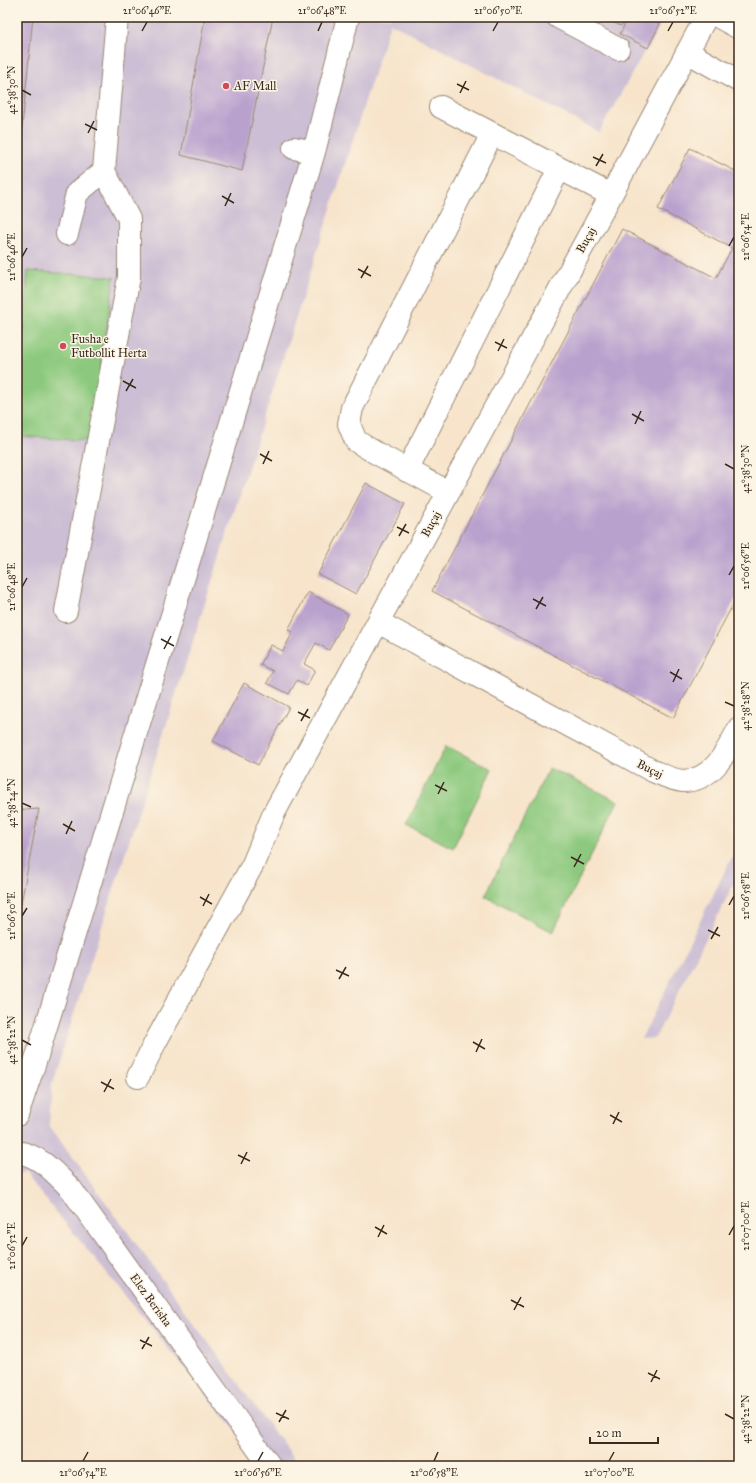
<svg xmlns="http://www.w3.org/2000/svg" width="756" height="1483" viewBox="0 0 756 1483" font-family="'IM FELL Great Primer',serif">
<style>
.industrial{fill:#ccbed4}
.green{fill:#8cc97e;stroke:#647a4e}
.building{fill:#b9a1ce}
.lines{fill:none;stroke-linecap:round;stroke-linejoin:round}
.minor-casing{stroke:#998774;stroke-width:24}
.minor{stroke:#fff;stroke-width:22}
.ticks{fill:none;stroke:#3b2a1e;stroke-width:1.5}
.poi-dot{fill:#d1495b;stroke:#fcf5e5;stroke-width:1.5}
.labels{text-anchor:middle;stroke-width:3;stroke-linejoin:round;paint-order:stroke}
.poi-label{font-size:12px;fill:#3b2a1e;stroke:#fcf5e5;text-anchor:start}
.street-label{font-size:12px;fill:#3b2a1e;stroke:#fcf5e5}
.neatline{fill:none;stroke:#3b2a1e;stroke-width:1.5}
.ticks-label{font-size:10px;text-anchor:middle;fill:#3b2a1e}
</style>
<rect width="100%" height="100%" fill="#fcf5e5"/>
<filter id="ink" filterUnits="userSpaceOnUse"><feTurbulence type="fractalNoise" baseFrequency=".025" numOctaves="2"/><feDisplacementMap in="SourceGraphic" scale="8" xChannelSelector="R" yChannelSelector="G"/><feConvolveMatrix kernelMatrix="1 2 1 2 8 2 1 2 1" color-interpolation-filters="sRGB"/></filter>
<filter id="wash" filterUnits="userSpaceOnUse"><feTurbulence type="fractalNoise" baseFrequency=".012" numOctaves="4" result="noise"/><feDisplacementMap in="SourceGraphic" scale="16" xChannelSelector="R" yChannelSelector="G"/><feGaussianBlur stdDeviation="0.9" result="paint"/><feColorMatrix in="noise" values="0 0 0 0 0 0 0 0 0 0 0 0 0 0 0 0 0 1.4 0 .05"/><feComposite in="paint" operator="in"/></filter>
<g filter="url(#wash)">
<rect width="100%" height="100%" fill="#f7e4cb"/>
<path class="industrial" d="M17 17H664L599 132 390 23 52 1083 49 1125 299 1466H261L243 1439 24 1173 17 1175Z
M739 843V874L655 1038 641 1039Z"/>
<path class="green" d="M28 271 114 277 91 441 17 436V416Z
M446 746 492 769 453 848 406 825Z
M549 768 618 801 553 932 485 896Z"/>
<g id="blocks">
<path class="building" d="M17 17H33L18 167H17Z
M205 17H273L242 171 181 155Z
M602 17H626L621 26Z
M628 17H646L660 24 648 48 620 34Z
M690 148 739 173V593L673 718 432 591 622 229 716 278 732 248 658 209Z
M366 483 405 504 356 594 318 574Z
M308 592 348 614 329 650 316 643 304 664 315 670 307 686 297 680 289 694 267 683 273 671 260 665 271 645 283 651 293 632 288 630Z
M244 683 289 707 258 765 213 741Z
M17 807 24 810 39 809 18 919Z"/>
</g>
</g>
<g filter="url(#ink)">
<use href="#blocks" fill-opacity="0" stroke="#998774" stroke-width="1"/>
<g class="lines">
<g class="minor-casing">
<path id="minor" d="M558 17 618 49
M706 17 611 195 378 622 653 771C662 775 672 780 683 781 713 781 727 751 739 728
M719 17 739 28
M687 52 739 81
M441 107 611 195
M294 148 314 152 348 17
M67 234 77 193 104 171
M407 471 559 169
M448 492 376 453 356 441 349 424 352 408 492 134
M66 611 129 277V219L104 171 117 17
M138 1077 155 1043 253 864 274 813 378 622
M17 1115 38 1053 314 152
M17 1152C40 1155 55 1173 71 1189L270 1466"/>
</g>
<use href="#minor" class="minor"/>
</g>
</g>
<path class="ticks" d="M142 31 147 22M318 31 322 22M493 31 498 22M668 31 673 22M457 84 469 90M22 90 31 95M460 93 466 81M85 124 97 130M88 133 94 121M593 157 606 163M596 166 603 154M222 196 234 203M225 206 231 193M729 246 734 237M22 257 27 248M358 269 371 276M361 278 368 266M495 342 507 348M498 351 504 339M123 381 136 388M126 391 133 379M632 414 644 421M635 424 641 411M260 454 272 461M263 464 269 451M725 464 734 469M397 527 409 533M399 536 406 524M729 575 734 566M22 587 27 578M533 599 546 606M536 609 543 597M161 639 174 646M164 649 171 636M670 672 682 679M673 682 679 669M725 702 734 706M298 712 310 718M301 721 308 709M435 785 447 791M438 794 444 782M22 803 31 807M63 824 75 831M66 834 72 821M571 857 584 864M574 867 581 854M200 897 212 904M729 905 734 896M203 906 209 894M22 916 27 908M708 930 720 936M711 939 718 927M336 970 349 976M339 979 346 967M22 1040 31 1045M473 1042 485 1049M476 1052 482 1039M101 1082 114 1089M104 1092 111 1079M610 1115 622 1122M613 1124 619 1112M238 1155 250 1161M241 1164 247 1152M375 1227 387 1234M729 1235 734 1226M378 1237 384 1225M22 1246 27 1237M511 1300 524 1307M514 1310 521 1297M140 1340 152 1346M142 1349 149 1337M648 1373 660 1379M651 1382 657 1370M276 1413 289 1419M725 1414 734 1419M279 1422 286 1410M83 1461 88 1452M258 1461 263 1452M434 1461 438 1452M609 1461 614 1452"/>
<g class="poi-dot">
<circle cx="226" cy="86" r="4"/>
<circle cx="63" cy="346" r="4"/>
</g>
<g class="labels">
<g class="poi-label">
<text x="234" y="90">AF Mall</text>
<text x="71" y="343">Fusha e<tspan x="71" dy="14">Futbollit Herta</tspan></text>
</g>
<g class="street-label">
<text transform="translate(586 240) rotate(-61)" y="4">Buçaj</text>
<text transform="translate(431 524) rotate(-61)" y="4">Buçaj</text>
<text transform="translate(650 769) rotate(26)" y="4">Buçaj</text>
<text transform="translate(151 1300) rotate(54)" y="4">Elez Berisha</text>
</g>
</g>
<rect width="756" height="1483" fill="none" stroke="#fcf5e5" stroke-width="44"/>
<path d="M590 1437v6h68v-6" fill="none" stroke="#3b2a1e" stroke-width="2"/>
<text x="596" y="1437" font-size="12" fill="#3b2a1e" stroke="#fcf5e5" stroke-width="3" paint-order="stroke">20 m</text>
<rect x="22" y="22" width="712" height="1439" class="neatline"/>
<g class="ticks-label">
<text x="147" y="14">21°06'46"E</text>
<text x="322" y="14">21°06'48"E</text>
<text x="498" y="14">21°06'50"E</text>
<text x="673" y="14">21°06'52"E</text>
<text transform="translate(11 90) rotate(-90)" y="4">42°38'30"N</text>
<text transform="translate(745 237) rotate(-90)" y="4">21°06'54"E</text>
<text transform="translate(11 257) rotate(-90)" y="4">21°06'46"E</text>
<text transform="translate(745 469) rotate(-90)" y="4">42°38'30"N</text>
<text transform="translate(745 566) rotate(-90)" y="4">21°06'56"E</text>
<text transform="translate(11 587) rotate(-90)" y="4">21°06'48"E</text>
<text transform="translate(745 706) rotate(-90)" y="4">42°38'28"N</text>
<text transform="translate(11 803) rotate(-90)" y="4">42°38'24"N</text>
<text transform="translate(745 896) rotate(-90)" y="4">21°06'58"E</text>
<text transform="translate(11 916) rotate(-90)" y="4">21°06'50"E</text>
<text transform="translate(11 1040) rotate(-90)" y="4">42°38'22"N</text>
<text transform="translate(745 1226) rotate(-90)" y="4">21°07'00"E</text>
<text transform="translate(11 1246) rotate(-90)" y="4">21°06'52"E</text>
<text transform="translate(745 1419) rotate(-90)" y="4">42°38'22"N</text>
<text x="83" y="1476">21°06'54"E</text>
<text x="258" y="1476">21°06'56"E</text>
<text x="434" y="1476">21°06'58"E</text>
<text x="609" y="1476">21°07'00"E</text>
</g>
</svg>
